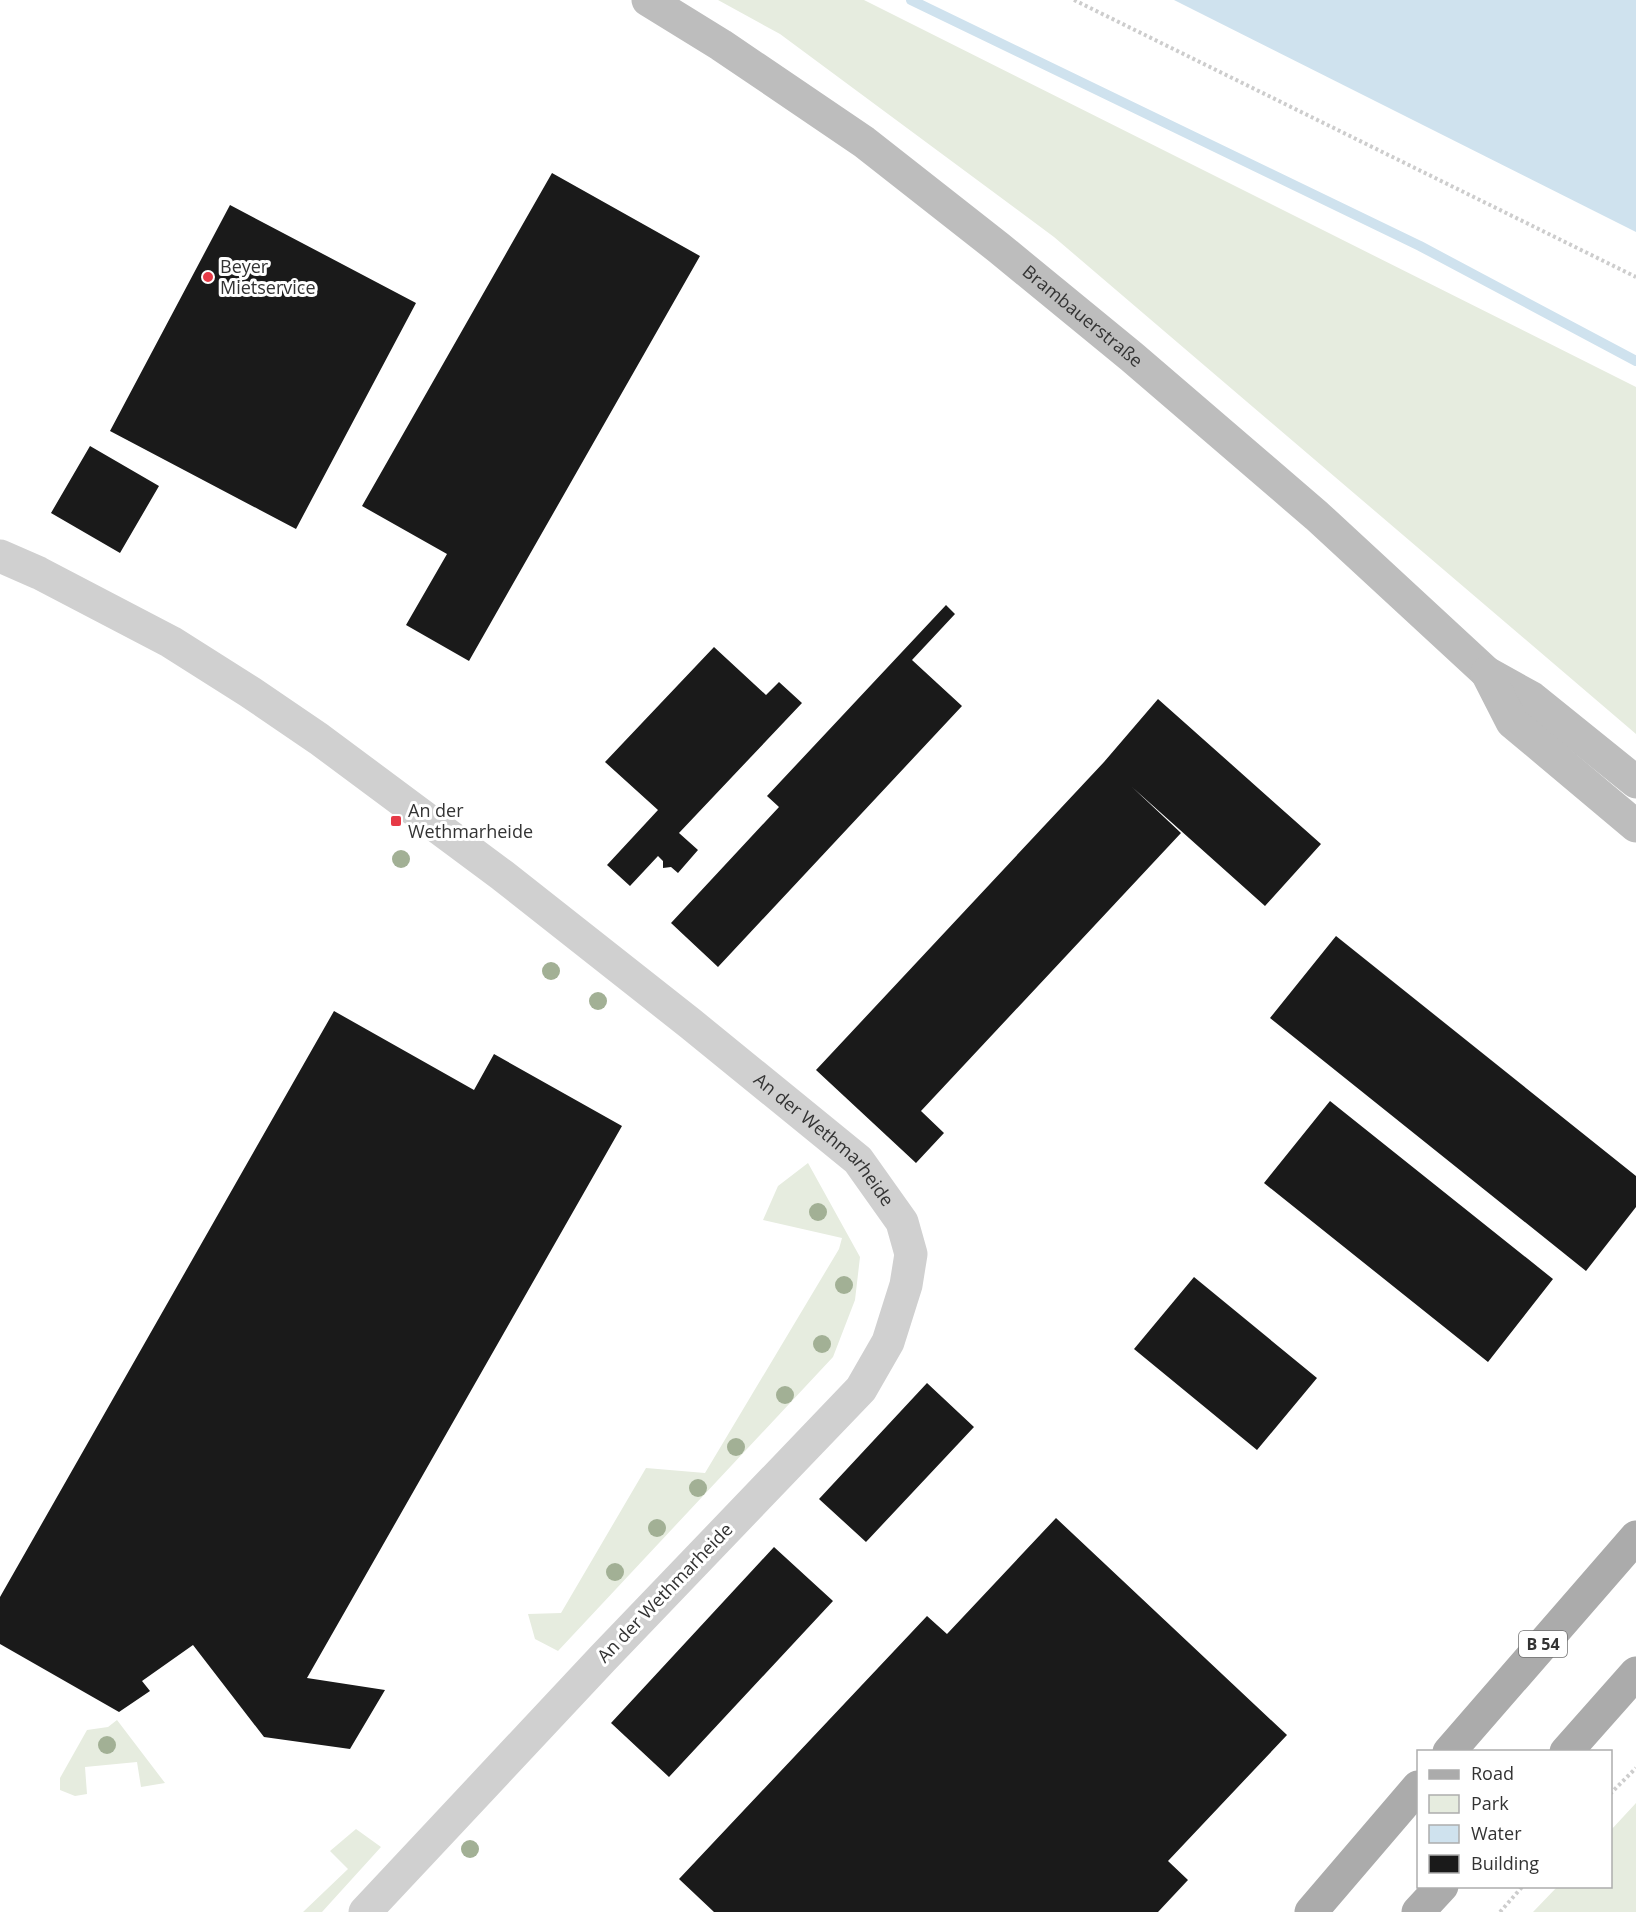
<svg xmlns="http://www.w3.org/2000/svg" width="1636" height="1912" viewBox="0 0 1636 1912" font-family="'Open Sans',sans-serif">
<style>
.green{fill:#e6ecdf}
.water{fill:#cfe2ee}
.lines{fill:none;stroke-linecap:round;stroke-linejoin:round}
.stream{stroke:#cfe2ee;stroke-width:10}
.building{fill:#1a1a1a}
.path{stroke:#cdcdcd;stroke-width:4;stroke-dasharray:3 3;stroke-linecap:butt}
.street{stroke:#d0d0d0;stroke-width:33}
.secondary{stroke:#bdbdbd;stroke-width:33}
.primary{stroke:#ababab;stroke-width:33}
.tree{fill:#a2b095}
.poi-dot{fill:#e63946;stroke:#fff;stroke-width:2}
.labels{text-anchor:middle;stroke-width:6;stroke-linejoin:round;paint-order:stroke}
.shield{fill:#fff;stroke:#707070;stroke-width:1.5}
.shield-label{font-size:16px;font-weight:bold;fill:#333}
.poi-label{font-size:18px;fill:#333;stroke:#fff;text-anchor:start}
.street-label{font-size:18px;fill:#333;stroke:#fff}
</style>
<rect width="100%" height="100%" fill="#fff"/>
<path class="green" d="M718 0H864L1636 387V734L1054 237 780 34Z
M808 1163 860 1257 855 1300 833 1357 558 1651 535 1639 528 1614 561 1613 646 1468 705 1473 839 1249 842 1238 763 1220 778 1186Z
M117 1720 165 1783 141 1787 137 1762 85 1767 87 1794 75 1796 60 1790V1778L87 1730 108 1727Z
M1636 1803V1912H1533L1557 1887 1610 1886 1611 1830Z
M356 1829 381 1847 322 1912H303L348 1869 330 1851Z"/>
<path class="water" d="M1174 0H1636V232Z"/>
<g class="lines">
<path class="stream" d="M911 0 1420 246 1636 361"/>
</g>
<path class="building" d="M552 173 700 256 469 661 406 625 447 554 362 506Z
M230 205 416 303 296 529 110 431Z
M90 446 159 486 120 553 51 513Z
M946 605 955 614 912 660 962 706 718 967 671 923 779 807 767 796Z
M714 647 766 695 779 682 802 703 679 833 698 850 678 873 671 867 663 868V861L658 856 630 886 607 865 658 810 605 762Z
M1158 699 1321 844 1265 906 1132 787 1181 833 921 1111 944 1133 916 1163 816 1070 1104 762Z
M1336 936 1636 1176V1207L1586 1271 1270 1018Z
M334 1011 474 1090 494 1054 622 1126 307 1678 385 1690 350 1749 264 1737 193 1645 142 1681 150 1691 119 1712 0 1644V1597Z
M1330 1101 1553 1279 1488 1362 1264 1183Z
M1194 1277 1317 1378 1257 1450 1134 1349Z
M927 1383 974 1427 866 1542 819 1499Z
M1056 1518 1287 1735 1168 1861 1188 1880 1158 1912H714L679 1879 927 1616 947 1634Z
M774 1547 833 1601 669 1777 611 1723Z"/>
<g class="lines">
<path class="path" d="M1074 0 1636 277
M1610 1794 1636 1768
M1500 1912 1523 1886"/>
<path class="street" id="s1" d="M0 556 39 573 171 642 250 692 319 739 502 875 691 1024 858 1160 902 1222 911 1254 906 1285 888 1342 861 1389 603 1658 365 1912"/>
<g class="secondary">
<path id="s2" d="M648 0 721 45 864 142 999 248 1132 357 1317 516 1487 673 1532 698 1636 782"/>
<path d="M1487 673 1512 722 1636 826"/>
</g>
<path class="primary" d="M1449 1752 1636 1537
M1566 1752 1636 1673
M1311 1912 1418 1787
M1418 1912 1442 1886"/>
</g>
<g class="tree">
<circle cx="401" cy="859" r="9"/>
<circle cx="551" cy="971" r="9"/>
<circle cx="598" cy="1001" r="9"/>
<circle cx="818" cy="1212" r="9"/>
<circle cx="844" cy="1285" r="9"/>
<circle cx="822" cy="1344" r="9"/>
<circle cx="785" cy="1395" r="9"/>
<circle cx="736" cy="1447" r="9"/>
<circle cx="698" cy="1488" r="9"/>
<circle cx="657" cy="1528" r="9"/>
<circle cx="615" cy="1572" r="9"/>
<circle cx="107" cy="1745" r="9"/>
<circle cx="470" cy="1849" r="9"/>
</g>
<g class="poi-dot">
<circle cx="208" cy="277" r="6"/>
<rect x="390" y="815" width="12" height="12" rx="3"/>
</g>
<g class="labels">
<rect class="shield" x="1519" y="1631" width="48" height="26" rx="4.5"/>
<g class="shield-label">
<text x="1543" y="1650">B 54</text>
</g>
<g class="poi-label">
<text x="220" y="273">Beyer<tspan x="220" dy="21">Mietservice</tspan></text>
<text x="408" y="817">An der<tspan x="408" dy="21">Wethmarheide</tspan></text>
</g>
<g class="street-label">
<text dy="6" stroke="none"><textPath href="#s2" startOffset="538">Brambauerstraße</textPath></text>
<text dy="6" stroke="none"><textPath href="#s1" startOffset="1014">An der Wethmarheide</textPath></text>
<text transform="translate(665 1593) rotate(-46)" y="6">An der Wethmarheide</text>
</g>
</g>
<rect x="1417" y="1750" width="195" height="138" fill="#ffffff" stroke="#adadad" stroke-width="1.5"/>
<rect x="1429" y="1770" width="30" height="9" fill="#ababab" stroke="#adadad" stroke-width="1.5"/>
<text x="1471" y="1780" font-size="18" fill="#333333">Road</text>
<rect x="1429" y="1795" width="30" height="18" fill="#e6ecdf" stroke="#adadad" stroke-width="1.5"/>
<text x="1471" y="1810" font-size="18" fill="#333333">Park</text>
<rect x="1429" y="1825" width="30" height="18" fill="#cfe2ee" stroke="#adadad" stroke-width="1.5"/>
<text x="1471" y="1840" font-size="18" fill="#333333">Water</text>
<rect x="1429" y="1855" width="30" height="18" fill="#1a1a1a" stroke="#adadad" stroke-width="1.5"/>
<text x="1471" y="1870" font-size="18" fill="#333333">Building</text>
</svg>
